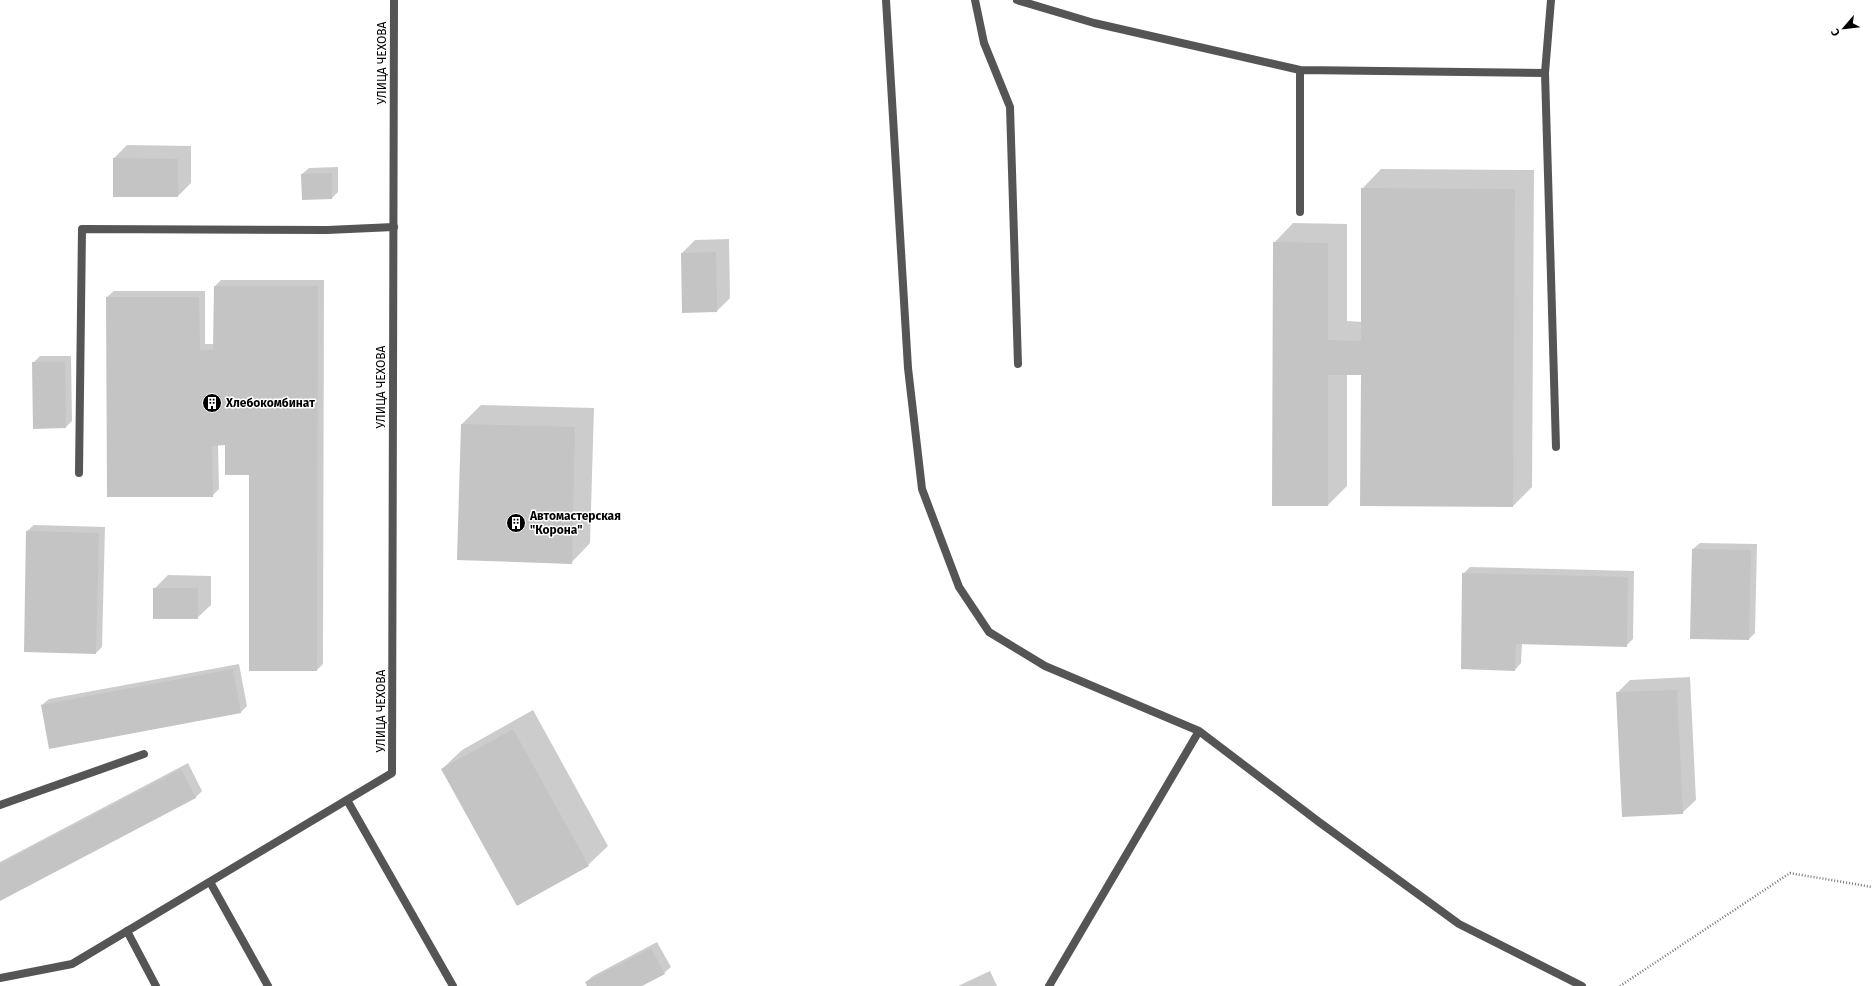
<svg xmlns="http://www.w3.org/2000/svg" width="1872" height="986" viewBox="0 0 1872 986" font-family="'Fira Sans',sans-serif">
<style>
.shadow{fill:#0003}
.building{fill:#c4c4c4}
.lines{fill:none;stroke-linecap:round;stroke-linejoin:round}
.path{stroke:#777;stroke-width:2.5;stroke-dasharray:1 2;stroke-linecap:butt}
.service{stroke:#555;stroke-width:8}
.minor{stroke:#555;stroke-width:8}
.labels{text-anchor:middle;stroke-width:3;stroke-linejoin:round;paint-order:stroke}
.street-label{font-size:12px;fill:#000;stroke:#fff}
.poi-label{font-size:12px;font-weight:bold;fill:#000;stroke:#fff;text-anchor:start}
</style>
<rect width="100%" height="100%" fill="#fff"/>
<path class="shadow" d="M127 145 191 146V183L178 196 114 158Z
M338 167V192L332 198 302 174 309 168Z
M1381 169 1534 170 1532 487 1513 506 1362 374H1347V486L1328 505 1274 243 1293 223 1347 224V321L1362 322V189Z
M729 239 730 298 717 311 682 253 695 240Z
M221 280H324L323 664 317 670 250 474 226 444 218 445 219 489 212 496 107 297 114 291H205V344H215V286Z
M40 356H71L72 421 66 427 33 363Z
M481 405 594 408 590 543 571 563 462 424Z
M34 525 105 527 102 647 96 653 27 531Z
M1700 543 1757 544 1755 633 1749 639 1693 549Z
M1470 567 1634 571 1633 639 1626 646 1522 643 1521 663 1515 670 1463 574Z
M168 575 211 576V605L197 618 154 589Z
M239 664 247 706 241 712 42 705 49 699Z
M1690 677 1696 800 1682 813 1617 693 1630 680Z
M533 710 608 846 588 865 442 769 462 750Z
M188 763 202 791 196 797 0 900V862Z
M657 942 671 967 664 973 640 986H588L586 982 593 976Z
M990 971 997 986H958Z"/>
<path class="building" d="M113 158 178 159V197H113Z
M332 173V199L302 200 301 174Z
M1361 188 1515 189 1513 507 1360 506 1361 375H1328V506H1272L1273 242 1328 243V340L1361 341Z
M716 252 717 312 682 313 681 253Z
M214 286H318L317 671H249V475H225V445L212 446 213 497H107L106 297H199L200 350H213Z
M32 362H65L66 428 33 429Z
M461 424 575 427 572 564 457 560Z
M26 531 99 533 96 654 24 652Z
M1692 549 1751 550 1749 640 1690 639Z
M1462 573 1628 577 1627 647 1516 644 1515 671 1461 669Z
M153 588H198V619H153Z
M233 669 241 713 49 749 41 705Z
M1677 690 1683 814 1622 817 1616 692Z
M513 729 589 866 517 906 441 769Z
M181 769 196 798 0 901V864Z
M651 948 665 974 642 986H587L585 982Z"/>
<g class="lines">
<path class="path" d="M1620 986 1790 873 1872 887"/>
<path class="service" d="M886 0 908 368 922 489 959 587 989 632 1045 666 1199 731 1319 822 1459 924 1582 986
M975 0 984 43 1010 107 1018 364
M1017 0 1094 23 1300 70 1545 73 1556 447
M1300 70V212
M1545 73 1551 0
M79 473 82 229 327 230 394 227
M347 800 453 986
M0 805 144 754
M210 882 268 986
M127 931 156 986
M1049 986 1199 731"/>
<path class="minor" d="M0 978 72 964 392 773 394 0"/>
</g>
<defs>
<g id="building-disc" transform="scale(1)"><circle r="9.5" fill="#000" stroke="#fff"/><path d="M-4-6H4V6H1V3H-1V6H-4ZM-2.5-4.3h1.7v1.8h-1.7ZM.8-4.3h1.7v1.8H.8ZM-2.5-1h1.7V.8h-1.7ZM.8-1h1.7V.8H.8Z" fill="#fff"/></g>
</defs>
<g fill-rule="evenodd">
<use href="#building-disc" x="212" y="403"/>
<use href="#building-disc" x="516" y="523"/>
</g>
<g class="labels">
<g class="street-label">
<text transform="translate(382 63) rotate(-90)" y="4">УЛИЦА ЧЕХОВА</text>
<text transform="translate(381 387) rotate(-90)" y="4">УЛИЦА ЧЕХОВА</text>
<text transform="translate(381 711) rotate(-90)" y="4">УЛИЦА ЧЕХОВА</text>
</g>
<g class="poi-label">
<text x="226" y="407">Хлебокомбинат</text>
<text x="530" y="520">Автомастерская<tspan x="530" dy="14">"Корона"</tspan></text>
</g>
</g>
<g transform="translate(1844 28) rotate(242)" stroke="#ffffff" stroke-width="3" paint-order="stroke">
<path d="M0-3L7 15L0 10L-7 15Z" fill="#000000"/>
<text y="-6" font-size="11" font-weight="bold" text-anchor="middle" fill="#000000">С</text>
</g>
</svg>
